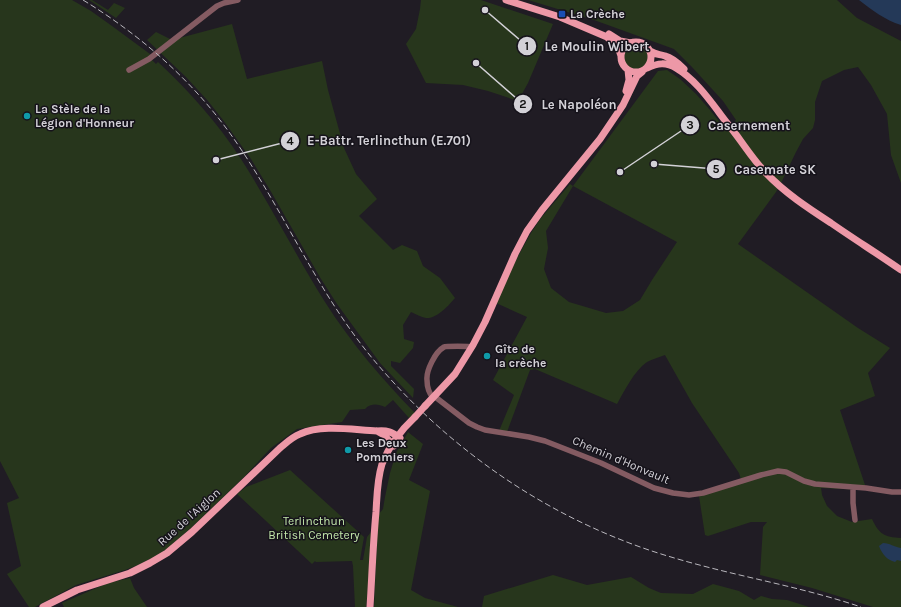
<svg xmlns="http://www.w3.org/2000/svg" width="901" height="607" viewBox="0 0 901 607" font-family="Karla,sans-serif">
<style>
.green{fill:#27361c;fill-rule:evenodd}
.water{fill:#243958}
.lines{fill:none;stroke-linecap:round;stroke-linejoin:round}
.minor{stroke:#845b62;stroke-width:5.5}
.major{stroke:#ed98a7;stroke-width:7}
.rail{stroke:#b9b7bd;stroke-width:1;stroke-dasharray:6 3;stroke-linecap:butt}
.major-bridge{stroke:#ed98a7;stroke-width:7}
.transit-dot{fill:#1a4fb4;stroke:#16131b;stroke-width:1.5}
.culture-dot{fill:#0f9aa8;stroke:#16131b;stroke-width:1.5}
.labels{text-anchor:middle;stroke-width:3;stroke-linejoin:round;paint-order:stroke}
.poi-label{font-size:12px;font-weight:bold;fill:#d3d1d7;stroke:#16131b;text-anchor:start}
.street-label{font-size:12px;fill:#d3d1d7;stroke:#16131b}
.park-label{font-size:12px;fill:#c1e6a9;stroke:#16131b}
.leader{fill:none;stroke:#d3d1d7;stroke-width:1.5}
.callout-dot{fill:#d3d1d7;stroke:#16131b;stroke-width:1.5}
.mark-label{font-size:12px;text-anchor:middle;font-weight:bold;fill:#111}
.callout-label{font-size:13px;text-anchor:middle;font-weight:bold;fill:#d3d1d7;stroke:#16131b;stroke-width:3;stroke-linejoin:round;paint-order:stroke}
</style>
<rect width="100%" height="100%" fill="#201c24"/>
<path class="green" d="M0 0H72L91 11 112 26 150 54 151 59 156 64 158 62C189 91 218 123 241 159 271 206 296 256 325 302 351 343 382 379 415 413L409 418 393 400 385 407C378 404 371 403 365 409L350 410 342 422 297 429 271 448 245 476 192 527 167 549 152 558 138 565 125 570 76 585 35 607H29L7 574 21 566 7 503 19 498 0 461Z
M89 0H92L108 10 114 3 125 8 116 18Z
M421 0H481L553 24 528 83 518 101 488 91 463 85 426 83 406 44 416 29 420 9Z
M528 0H837L857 18 901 41V183L891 155 887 114 871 85 858 67 844 70 822 81 815 102V120L813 128 803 139 796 152 782 181 776 192 738 244 858 328 890 348 868 373 875 396 840 410 865 485 863 490 821 488 822 495 827 506 837 516 852 522 872 519C879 534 884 537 901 538V607H873L812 588 760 575 763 527 767 522H751L708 536 705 535 699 496 742 482 739 473 692 403 665 355C660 357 652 359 647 362 634 371 625 390 617 404L535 369 530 370 507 432 499 431 514 395 493 380 527 317 496 303 516 260 531 233 541 218 570 184 573 186 658 71 667 70 680 79 696 94 710 110 726 130 736 120 723 101 691 66 674 49 594 20ZM573 186 677 242 652 280 640 300 623 311 606 313 569 302 551 288 544 269 548 248 546 231Z
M232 24 247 79 322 61 328 90 344 148 356 174 377 199 359 216 393 250 402 245 417 251 423 266 440 278 455 298C449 305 437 319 426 318 421 317 416 314 411 312L403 325 404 339 414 342 413 348 400 363 391 361V366L414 389 413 398 380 363 337 304 321 279 270 190 251 159 223 120 208 101 186 77 147 40 156 32 172 40Z
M624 57a12 12 0 1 1 24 0a12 12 0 1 1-24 0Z
M408 432 423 444 409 480 430 491 411 590 425 598 458 607H374L377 540 378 515 383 509 385 497 390 473 396 453Z
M290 470 364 537 360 560H363L367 537 371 532 370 570 366 607H355L353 566 352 561 316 562 315 561 312 564 237 494 246 487Z
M553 575 587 585 631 577 649 588 661 593 693 594 713 584 739 591 754 600 761 596 772 599 787 600 809 607H482L484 596Z
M130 578 134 588 147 607H64L62 603 108 583Z"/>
<path class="water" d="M859 0H901V25C885 20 872 10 859 0Z
M883 543C890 543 894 547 901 548V561L897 560 895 562C887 560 882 554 879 546Z"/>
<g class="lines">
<path class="minor" d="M129 70 149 59 217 6 224 3 238 0
M434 396 469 423 477 427 485 430 529 437 545 441 601 463 654 488 673 493 689 495 703 493 761 475 778 471 786 472 804 481 815 484 866 488 892 492H901
M433 398C429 393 427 386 427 380 426 371 435 352 444 347 446 346 469 346 472 347
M853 487V503L855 520"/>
<path class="major" d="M506 0 560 17 607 37 615 45 619 50 621 56
M609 34 620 41 631 43
M621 57a15 15 0 1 1 30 0a15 15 0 1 1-30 0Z
M650 51C656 55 659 54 665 56 673 58 679 64 684 69
M647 68C658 63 666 62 676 68 693 78 706 95 718 111 725 121 733 130 740 140 748 151 756 163 766 173 785 193 808 208 831 223 854 239 878 254 901 270
M626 91 629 80 628 70
M425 406 455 374 473 345 485 322 515 254 527 231 542 210 600 139 623 105 637 76 642 72
M377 431 384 435 394 446
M43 607 77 590 130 573 150 563 167 553 192 532 280 448C286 443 292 437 300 434 322 424 353 430 377 431 387 430 392 432 400 438
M370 607C372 575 373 544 376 512 377 496 377 480 382 464 389 446 401 430 415 417"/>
<path class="rail" d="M83 0C142 36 194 82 234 139 282 208 315 287 368 353 446 449 552 522 671 557 734 576 799 586 861 607"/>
<path class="major-bridge" d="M415 417 425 406"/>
</g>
<rect class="transit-dot" x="558" y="10" width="8" height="8" rx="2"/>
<g class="culture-dot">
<circle cx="27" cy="116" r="4"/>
<circle cx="487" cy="356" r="4"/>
<circle cx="348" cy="450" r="4"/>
</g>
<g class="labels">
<g class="poi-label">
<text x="570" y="18">La Crèche</text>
<text x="35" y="113">La Stèle de la<tspan x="35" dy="14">Légion d'Honneur</tspan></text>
<text x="495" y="353">Gîte de<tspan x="495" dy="14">la crèche</tspan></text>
<text x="356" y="447">Les Deux<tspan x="356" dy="14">Pommiers</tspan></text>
</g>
<g class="street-label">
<text transform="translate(621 460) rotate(23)" y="4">Chemin d'Honvault</text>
<text transform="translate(189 517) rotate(-42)" y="4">Rue de l'Aiglon</text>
</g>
<g class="park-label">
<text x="314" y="525">Terlincthun<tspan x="314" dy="14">British Cemetery</tspan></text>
</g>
</g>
<path class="leader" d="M485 10L527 46M476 63L523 104M620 172L690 125M216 160L290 141M654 164L716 169"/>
<g class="callout-dot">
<circle cx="485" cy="10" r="4"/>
<circle cx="476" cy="63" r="4"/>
<circle cx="620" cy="172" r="4"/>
<circle cx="216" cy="160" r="4"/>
<circle cx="654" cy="164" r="4"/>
<circle cx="527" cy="46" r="10"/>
<circle cx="523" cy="104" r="10"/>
<circle cx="690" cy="125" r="10"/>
<circle cx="290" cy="141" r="10"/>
<circle cx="716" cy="169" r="10"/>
</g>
<g class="mark-label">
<text x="527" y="50">1</text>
<text x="523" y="108">2</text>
<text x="690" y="129">3</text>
<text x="290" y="145">4</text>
<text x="716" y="173">5</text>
</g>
<g class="callout-label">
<text x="597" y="51">Le Moulin Wibert</text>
<text x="579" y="109">Le Napoléon</text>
<text x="749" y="130">Casernement</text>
<text x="389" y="145">E-Battr. Terlincthun (E.701)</text>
<text x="775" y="174">Casemate SK</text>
</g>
</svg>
